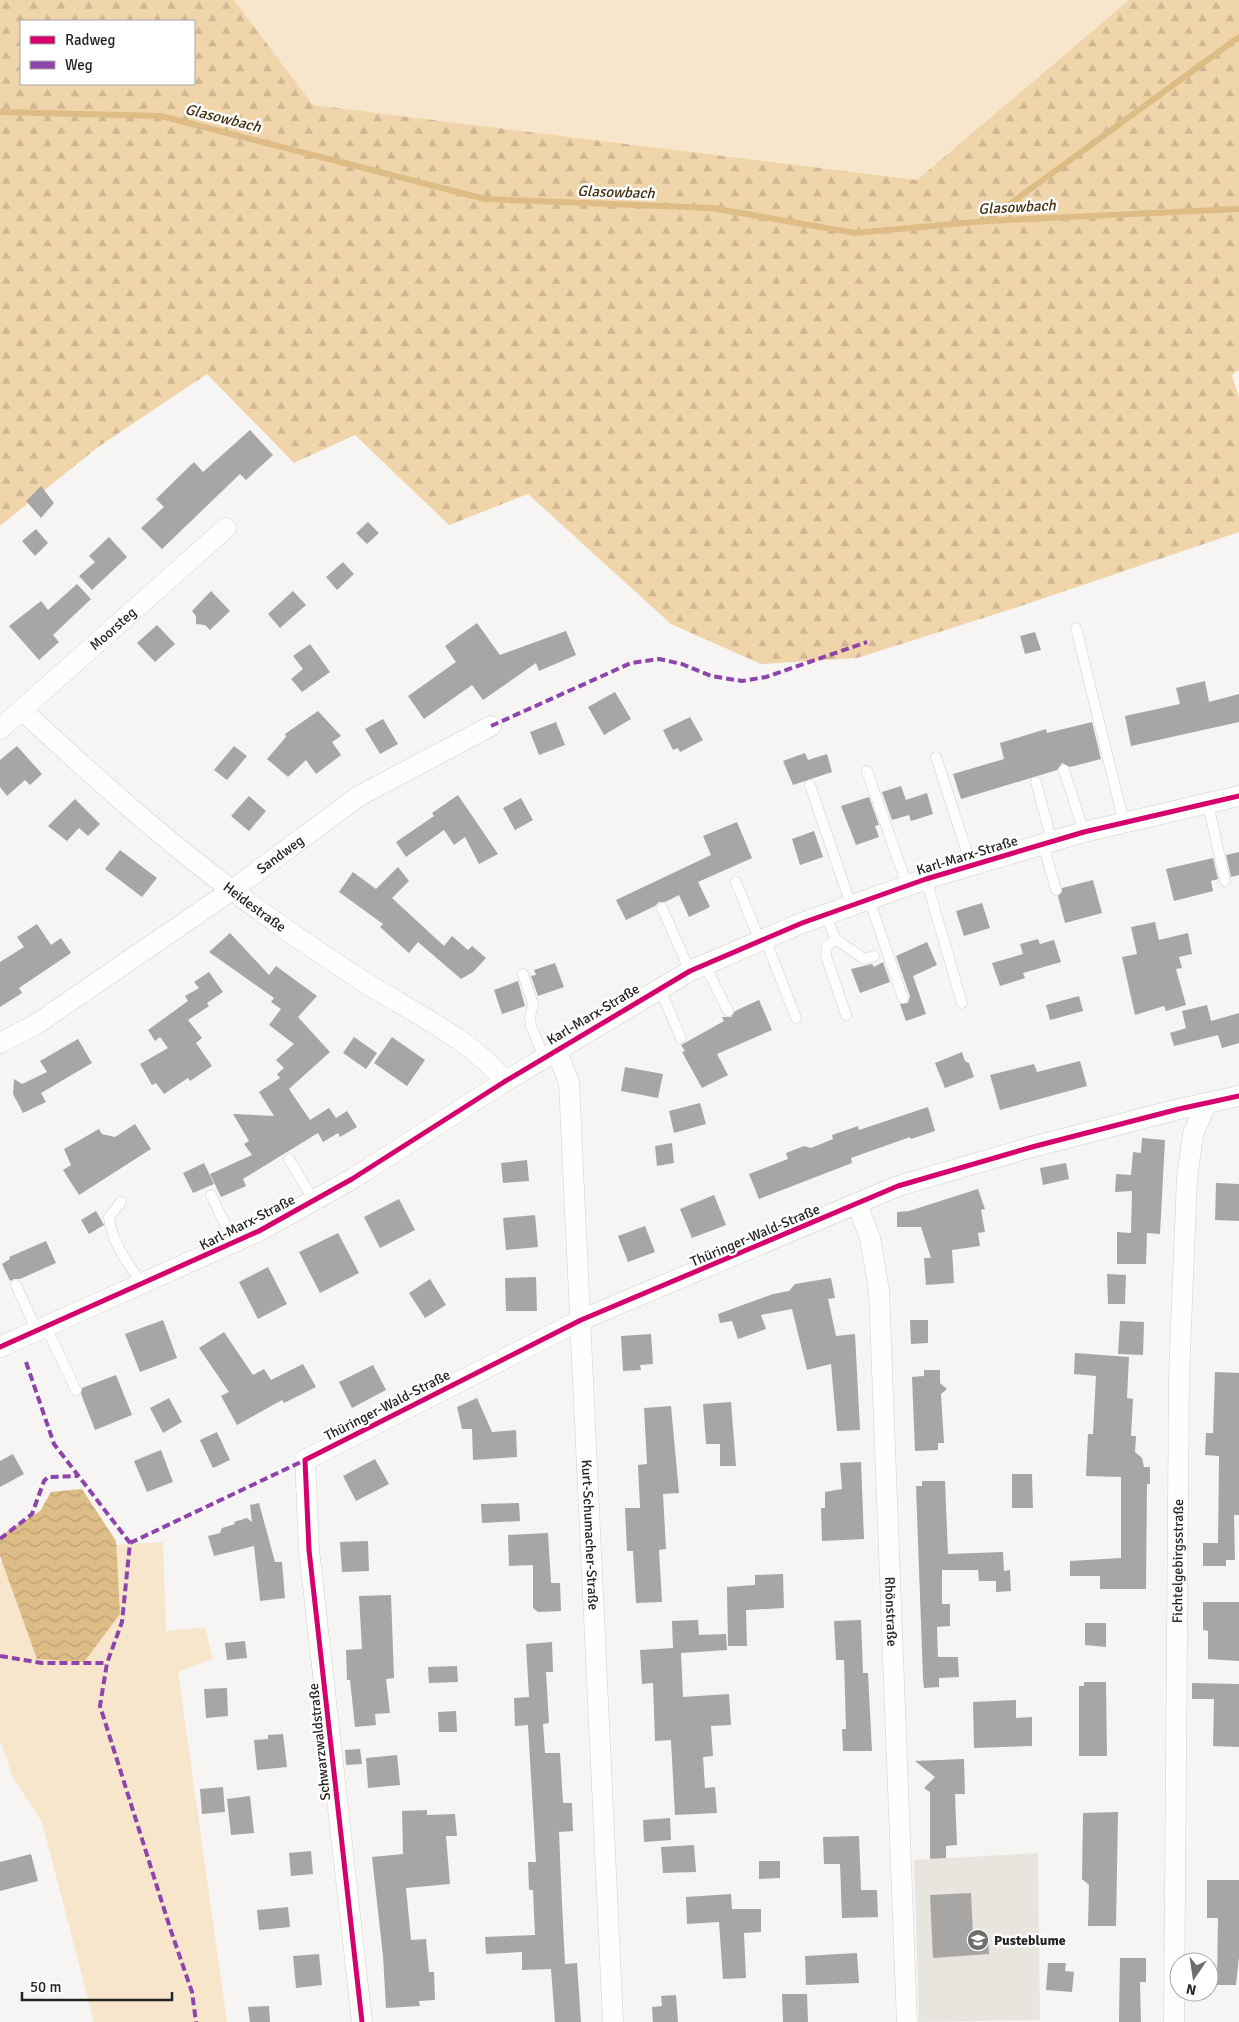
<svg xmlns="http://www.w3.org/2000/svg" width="1239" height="2022" viewBox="0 0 1239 2022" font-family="Signika,sans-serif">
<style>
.built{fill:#e8e5df}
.grass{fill:#f7e6cc}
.forest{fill:url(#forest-firs);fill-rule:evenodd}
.water{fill:url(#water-waves)}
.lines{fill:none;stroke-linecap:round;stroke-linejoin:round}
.stream{stroke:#debc86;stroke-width:6}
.building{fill:#a7a6a5}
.lane-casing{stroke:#d0d0cf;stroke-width:11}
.street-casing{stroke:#d0d0cf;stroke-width:21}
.lane{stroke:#fefefd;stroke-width:10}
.street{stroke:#fefefd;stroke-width:20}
.quiet{stroke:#8e44ad;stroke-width:4;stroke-dasharray:8 4;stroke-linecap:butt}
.cycleway-casing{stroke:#fff;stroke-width:8}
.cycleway{stroke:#d6006c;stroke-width:5}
.labels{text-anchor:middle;stroke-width:5;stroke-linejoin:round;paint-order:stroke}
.street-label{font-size:14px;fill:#252423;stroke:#fff}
.poi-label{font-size:14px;font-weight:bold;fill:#252423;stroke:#fff;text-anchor:start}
.water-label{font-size:15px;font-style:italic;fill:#432f0c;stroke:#fff}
</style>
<defs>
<pattern id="forest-firs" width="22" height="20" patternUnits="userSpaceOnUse" patternTransform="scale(1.25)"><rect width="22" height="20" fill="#f0d5aa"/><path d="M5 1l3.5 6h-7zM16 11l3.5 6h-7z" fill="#ceb792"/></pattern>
<pattern id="water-waves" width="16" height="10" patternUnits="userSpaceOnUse" patternTransform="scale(1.25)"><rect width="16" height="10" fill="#debc86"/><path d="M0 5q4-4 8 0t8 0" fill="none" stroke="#bea173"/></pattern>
</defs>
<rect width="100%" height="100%" fill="#f6f5f4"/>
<path class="built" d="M1038 1853 1040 2020 919 2022 914 1860Z"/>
<path class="grass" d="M234 0H1129L917 180 313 105Z
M163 1542 166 1631 205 1627 213 1659 178 1672 227 2022H94L42 1822 13 1778 0 1740V1562L21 1551Z"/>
<path class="forest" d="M0 0H234L313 105 917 180 1129 0H1239V370L1232 375 1239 398V532L1024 605 857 658 761 664 671 624 528 494 449 525 355 435 294 463 207 374 98 447 0 526ZM21 21H194V84H21Z"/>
<path class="water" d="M82 1489 116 1541 120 1614 84 1662 37 1659 0 1556V1536L40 1511 51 1492Z"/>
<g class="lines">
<path class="stream" d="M0 112 161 116 485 199 712 208 855 233 987 221 1239 209
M988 220 1239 37"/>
</g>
<path class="building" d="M250 430 273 455 246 480 240 474 162 549 141 528 164 507 156 499 194 462 203 472Z
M41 486 54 503 41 518 26 501Z
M368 522 379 533 367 544 356 533Z
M36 529 48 543 35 556 22 541Z
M109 537 127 557 92 590 79 576 95 562 89 556Z
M343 562 354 574 337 590 326 577Z
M77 584 91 599 53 635 59 642 39 660 9 626 41 601 48 610Z
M211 591 230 611 210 630 205 625 196 624V616L192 611Z
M293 591 306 605 280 628 268 614Z
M477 623 500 655 566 631 576 655 539 671 536 663 483 700 472 685 424 719 408 696 456 662 445 646Z
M157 625 175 644 155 662 137 643Z
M1035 632 1041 650 1025 654 1020 636Z
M310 644 330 672 302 692 291 679 303 669 293 656Z
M1205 681 1209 702 1239 694V722L1131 746 1125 716 1180 704 1176 688Z
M615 692 631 719 604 735 588 707Z
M318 711 341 736 332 742 341 755 316 774 306 760 288 777 267 759 286 737 285 734Z
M690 717 703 740 680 752 678 748 673 750 663 730Z
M383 719 398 744 380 754 365 729Z
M556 722 565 745 539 755 530 732Z
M1092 722 1101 759 1070 767 1062 763 1057 770 961 799 953 774 1004 759 1000 743 1046 729 1047 733Z
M17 746 42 774 30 785 25 780 7 796 0 787V760Z
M234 746 247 756 227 780 214 770Z
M805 753 808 760 827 754 832 772 793 785 783 761Z
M901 786 906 800 927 793 933 814 911 821 909 815 892 820 882 792Z
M458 795 498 854 479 864 465 837 454 845 444 830 406 857 396 842 434 816 432 813Z
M249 796 266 811 249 831 231 816Z
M869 797 879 825 875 826 879 837 856 845 841 806Z
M521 798 533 820 515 830 503 808Z
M75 799 100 824 88 836 79 828 67 841 48 826Z
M737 822 752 858 698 882 710 907 689 917 679 895 665 902H659L655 906 626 920 616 900 711 855 703 836Z
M814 831 823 857 800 865 792 839Z
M120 850 157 878 142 897 105 869Z
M1239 852V875L1231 877 1226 855Z
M1213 858 1218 879 1211 881 1213 891 1174 901 1166 869Z
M398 867 409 881 392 898 444 946 452 936 468 950 472 946 486 958 473 972 461 979 418 942 409 953 380 927 383 924 339 892 353 872 376 889Z
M1093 880 1102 913 1065 923 1058 896 1062 892V888Z
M982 903 990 928 964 936 956 911Z
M1155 922 1159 940 1188 933 1192 954 1179 957 1182 968 1176 969 1186 1005 1166 1011 1164 1006 1135 1015 1122 957 1137 954 1131 927Z
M37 924 51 945 61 938 71 953 19 988 22 993 0 1007V962L24 947 17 937Z
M230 933 269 975 276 966 317 996 298 1017 330 1052 289 1089 310 1120 329 1108 336 1118 347 1111 357 1127 340 1137 338 1133 323 1142 318 1133 243 1179 246 1186 221 1197 210 1174 252 1155 244 1144 249 1141 233 1114 274 1116 259 1092 280 1078 277 1074 284 1068 276 1060 294 1044 269 1025 281 1009 271 1002 274 998 209 952Z
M1038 939 1040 944 1054 940 1061 962 1023 973 1025 978 1000 986 992 963 1023 954 1020 944Z
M927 942 937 965 913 976 926 1014 906 1021 900 1004 908 1003 910 996 896 956Z
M883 962 890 982 860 993 851 969 872 964 874 967Z
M555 963 564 987 538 996 531 976 536 975 534 970Z
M209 972 223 992 207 1003 209 1006 188 1020 202 1038 196 1043 212 1066 190 1081 188 1078 164 1094 156 1083 152 1085 140 1064 168 1048 160 1037 155 1041 148 1030 188 1001 185 996 199 988 194 982Z
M518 981 525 1006 502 1014 494 990Z
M1079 996 1083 1011 1050 1020 1046 1005Z
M759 1000 772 1030 717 1054 728 1075 702 1088 682 1052 685 1051 681 1045 724 1021 722 1017H731L735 1011Z
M1207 1005 1211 1021 1239 1013V1043L1222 1048 1218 1035 1174 1046 1170 1033 1186 1028 1182 1011Z
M354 1037 377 1053 366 1069 343 1053Z
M392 1037 425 1060 407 1086 374 1063Z
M78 1039 92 1063 41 1093 46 1102 23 1113 13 1094 14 1079 22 1084 47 1072 40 1061Z
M962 1052 965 1061 969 1063 974 1077 945 1088 935 1063Z
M1080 1061 1087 1086 1000 1110 990 1075 1034 1064 1037 1072Z
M625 1067 663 1074 658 1098 621 1091Z
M700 1103 706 1124 674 1133 669 1111Z
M928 1107 935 1131 911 1139 910 1137 851 1158 852 1163 759 1199 749 1174 788 1159 786 1153 804 1146 811 1148 833 1139 832 1135 858 1126 859 1130Z
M135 1124 151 1149 79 1195 63 1170 71 1165 64 1149 99 1129 102 1134 115 1137Z
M1142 1138 1165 1140 1160 1234 1147 1233 1146 1264H1117V1232L1131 1233 1132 1191 1115 1192 1116 1174 1131 1175 1133 1152 1141 1153Z
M672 1143 674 1163 657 1166 655 1146Z
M527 1160 529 1181 503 1183 501 1163Z
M204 1163 214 1184 193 1193 183 1173Z
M1066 1163 1069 1179 1043 1185 1040 1168Z
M1216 1183 1239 1184V1221L1215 1220Z
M978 1189 985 1209 981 1210 985 1232 978 1233 980 1246 952 1250 954 1283 926 1285 924 1258H931L921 1227H897V1212L909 1211Z
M714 1195 726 1225 692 1238 680 1209Z
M399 1199 415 1230 380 1248 364 1217Z
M96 1211 104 1225 89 1234 81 1220Z
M535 1215 538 1247 506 1250 503 1218Z
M645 1226 655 1252 628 1262 618 1236Z
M338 1233 359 1273 320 1293 299 1252Z
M46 1241 56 1263 20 1279H14L10 1281 2 1264 10 1259 9 1257Z
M268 1267 287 1304 258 1319 239 1282Z
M1107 1274 1126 1275 1125 1304H1108Z
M536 1277 537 1311H506L505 1278Z
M831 1278 835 1298 828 1299 836 1336 855 1334 860 1430 837 1431 831 1364 807 1370 792 1309 761 1315 766 1329 738 1339 732 1321 720 1323 718 1314 773 1294 789 1291 795 1284Z
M430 1279 446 1305 425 1318 409 1293Z
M163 1320 177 1358 140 1372 125 1334Z
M910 1320H928V1343L911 1344Z
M1120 1321 1144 1322 1143 1355 1118 1354Z
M224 1332 253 1375 264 1369 271 1380 303 1364 316 1387 284 1403 282 1400 237 1425 221 1396 229 1392 199 1348Z
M651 1334 653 1364 640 1365 641 1370 623 1371 621 1336Z
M1075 1353 1129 1357 1127 1398 1133 1399 1131 1436H1136L1135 1452 1142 1458 1144 1467H1150V1484H1147L1146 1589H1100V1576H1070V1561L1121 1558V1477L1086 1476 1088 1434H1093L1096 1376 1074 1374Z
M373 1365 386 1390 352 1408 339 1382Z
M924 1370H940V1383L947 1389 941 1394 944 1443H938V1450L915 1451 912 1377 924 1376Z
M1215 1372 1239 1373V1515H1234L1235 1560H1226V1566H1203V1543H1218L1219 1456 1205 1455 1206 1433H1213Z
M116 1375 132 1415 95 1430 81 1394 82 1388Z
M169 1398 182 1422 163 1433 150 1408Z
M477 1398 492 1432 516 1430 517 1457 473 1460 472 1429H462L457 1407Z
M731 1402 736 1466H720V1444H706L703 1404Z
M671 1406 679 1493 663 1494 666 1549 659 1550 662 1602 636 1603 633 1551H627L625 1508H640L638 1465 647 1464 644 1408Z
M217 1432 230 1460 213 1468 200 1440Z
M161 1450 173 1482 147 1492 134 1461Z
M13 1454 24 1474 0 1487V1461Z
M375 1459 389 1484 356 1501 343 1476Z
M861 1462 864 1539 822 1541 821 1508H825V1492L842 1489 840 1463Z
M1012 1474H1032L1033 1508H1012Z
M922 1481H945L948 1554 1003 1552 1004 1571 1010 1570 1011 1591 996 1592V1581H979L978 1570H942V1604H950V1626L937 1627 938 1657H958L959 1677 939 1678V1687L924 1688 923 1679 916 1486H922Z
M259 1503 275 1562H282L285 1598 260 1601 254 1546 214 1556 208 1536 220 1533 222 1528 235 1524 234 1522 247 1518 252 1522 250 1505Z
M519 1503 520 1521 482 1523 481 1504Z
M548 1533 551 1583H560L561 1611 538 1612 533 1608V1565L509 1566 508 1535Z
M368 1541 369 1571 342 1572 340 1542Z
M783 1574 784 1608 746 1610 747 1646H728L727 1587 755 1585V1575Z
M391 1595 394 1678 386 1679 390 1713 375 1714 376 1725 355 1727 350 1680H347L346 1650 362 1649 359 1596Z
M1203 1602H1239V1661L1208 1659V1631L1203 1630Z
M698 1620 699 1635 726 1634 727 1650 681 1653 683 1697 729 1694 731 1725 711 1726 713 1756 703 1757 705 1788 715 1787 717 1813 675 1815 671 1740 655 1741 653 1683 642 1684 640 1650 673 1648 672 1621Z
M861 1620 863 1673H868L872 1751H843L842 1729H846L844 1660H836L834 1621Z
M1085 1623H1106V1647L1085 1645Z
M245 1641 247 1658 227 1660 225 1643Z
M552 1642 553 1672H546L549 1723 543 1724 545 1753H560L563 1803H572L573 1831 559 1832 562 1904 565 1964 577 1963 581 2022H555L551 1969 522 1970V1952L486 1954 485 1937 535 1935 533 1890H529L528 1862H536L528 1725 515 1726 514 1698 529 1697 526 1644Z
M457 1666 458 1682 429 1683 428 1667Z
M1084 1682H1106L1107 1756H1079V1686H1084Z
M1192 1683 1239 1684V1747L1213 1746 1214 1699H1192Z
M227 1688 228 1716 206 1718 204 1689Z
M1016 1700V1718L1032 1717V1746L974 1748 973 1702Z
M456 1711 457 1732H439L438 1712Z
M283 1734 287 1767 257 1770 254 1740 268 1739V1735Z
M360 1749 362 1764 346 1765 345 1750Z
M397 1755 400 1785 368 1788 366 1758Z
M964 1759 965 1794H955L957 1845 946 1846V1858L930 1859V1792L924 1788 935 1777 915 1761Z
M223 1787 225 1812 202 1814 200 1789Z
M250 1796 254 1833 231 1835 227 1799Z
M427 1810V1815L455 1814 457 1836H446L450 1884 406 1888 411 1940 426 1939 429 1972H434L435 2000 419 2001 420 2006 386 2008 383 1956 372 1857 403 1854 402 1811Z
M1118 1812 1116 1926H1088L1089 1885 1082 1879 1083 1813Z
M670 1818 671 1840 644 1842 643 1820Z
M859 1836 861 1890H877L878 1917 842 1918 840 1864H824L823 1837Z
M694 1845 696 1872 663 1873 661 1847Z
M311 1851 313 1874 291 1876 289 1853Z
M31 1854 38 1881 0 1891V1862Z
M759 1861H780V1878L759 1879Z
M1207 1880H1239V1957L1236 1985H1217L1218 1918H1207Z
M971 1893 973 1935 988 1934 989 1954 933 1958 930 1895Z
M731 1894 732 1909H761V1932L744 1933 746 1978 723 1979 719 1922 687 1924 686 1897Z
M288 1907 290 1927 259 1930 257 1910Z
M857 1953 859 1983 806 1985 805 1956Z
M319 1954 322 1985 296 1988 293 1956Z
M1120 1958H1146V1982H1140L1141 2022H1119Z
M1048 1963H1066L1065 1971 1074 1972 1072 1992 1046 1990Z
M782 1994H807L808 2022H783Z
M676 1995 678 2022H653L652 2007 662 2006 661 1996Z
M269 2006 270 2022H250L248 2007Z"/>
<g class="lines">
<g class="lane-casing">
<path id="lane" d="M1076 628 1124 823
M936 757 971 865
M1064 770 1084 832
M867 771 907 885
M1036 782 1052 842
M810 785 851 905
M1208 803 1225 881
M1043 844 1056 890
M926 879 962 1003
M736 882 760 941
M869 899 903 998
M662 908 690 971
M825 915 836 939 864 959 874 956
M765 939 796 1018
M836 939 827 946 826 956 846 1015
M705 965 728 1011
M523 974 533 1004 530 1017 531 1026 544 1057
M659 987 681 1038
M289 1159 314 1201
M211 1195 234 1243
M121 1202 109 1217C112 1244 128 1263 143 1285
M16 1285 37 1331
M46 1327 76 1390"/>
</g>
<g class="street-casing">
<g id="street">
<path id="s1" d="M22 710C90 773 158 835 232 890 275 923 321 954 366 983 407 1009 478 1043 504 1082"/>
<path id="s2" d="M0 729 226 528"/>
<path id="s3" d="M0 1043 35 1025 232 890 359 796 491 726"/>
<path id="s4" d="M556 1050 569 1082 613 2022"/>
<path id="s5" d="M857 1204 870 1238 879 1291 907 2022"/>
<path d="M0 1347 259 1231 352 1179 504 1082 690 971 802 923 926 879 1084 832 1239 796"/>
<path d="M362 2022 309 1550 305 1460 581 1320 898 1186 1032 1147 1179 1109 1239 1096"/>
<path id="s6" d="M1174 2022 1179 1377 1187 1178 1193 1134 1207 1103"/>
</g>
</g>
<use href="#lane" class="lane"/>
<use href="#street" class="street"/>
<path class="quiet" d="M491 726 631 663 659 659 682 664 711 676 742 681 766 677 867 642
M26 1362 54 1444 130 1543 122 1622 107 1663 100 1706 171 1931 192 1992 196 2022
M0 1539 32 1514 44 1481 48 1477 78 1476
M130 1543 305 1460
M0 1656 42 1663H107"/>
<g class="cycleway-casing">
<path id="cycleway" d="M0 1347 259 1231 352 1179 504 1082 690 971 802 923 926 879 1084 832 1239 796
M362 2022 309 1550 305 1460 581 1320 898 1186 1032 1147 1179 1109 1239 1096"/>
</g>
<use href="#cycleway" class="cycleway"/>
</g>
<defs>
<g id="school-disc" transform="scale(1.125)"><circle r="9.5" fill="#6e6d6c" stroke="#fff"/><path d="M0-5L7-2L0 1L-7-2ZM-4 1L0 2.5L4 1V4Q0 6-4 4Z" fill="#fff"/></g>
</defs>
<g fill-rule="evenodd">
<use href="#school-disc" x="978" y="1940"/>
</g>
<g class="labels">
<g class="street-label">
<text dy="5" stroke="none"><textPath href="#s2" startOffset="151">Moorsteg</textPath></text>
<text dy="5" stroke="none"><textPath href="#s3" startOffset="338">Sandweg</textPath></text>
<text transform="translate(967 855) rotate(-17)" y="5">Karl-Marx-Straße</text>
<text dy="5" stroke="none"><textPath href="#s1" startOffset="305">Heidestraße</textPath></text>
<text transform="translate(593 1014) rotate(-31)" y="5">Karl-Marx-Straße</text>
<text transform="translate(247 1222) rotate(-27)" y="5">Karl-Marx-Straße</text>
<text transform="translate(755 1235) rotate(-23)" y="5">Thüringer-Wald-Straße</text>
<text transform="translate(387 1405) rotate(-27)" y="5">Thüringer-Wald-Straße</text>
<text dy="5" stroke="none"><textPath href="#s4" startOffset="488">Kurt-Schumacher-Straße</textPath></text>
<text dy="5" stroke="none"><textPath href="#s6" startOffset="461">Fichtelgebirgsstraße</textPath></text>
<text dy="5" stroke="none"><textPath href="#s5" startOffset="411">Rhönstraße</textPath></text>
<text transform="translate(319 1742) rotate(-96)" y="5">Schwarzwaldstraße</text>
</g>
<g class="poi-label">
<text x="994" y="1945">Pusteblume</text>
</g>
<g class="water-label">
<text transform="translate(223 118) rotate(14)" y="5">Glasowbach</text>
<text transform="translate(616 192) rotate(2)" y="5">Glasowbach</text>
<text transform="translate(1017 207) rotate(-3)" y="5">Glasowbach</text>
</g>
</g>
<rect x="20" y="20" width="175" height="65" fill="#ffffff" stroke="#a8a7a7"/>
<rect x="30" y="36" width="25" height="8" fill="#d6006c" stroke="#a8a7a7"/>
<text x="65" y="45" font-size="15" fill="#252423">Radweg</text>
<rect x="30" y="61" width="25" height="8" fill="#8e44ad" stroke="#a8a7a7"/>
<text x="65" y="70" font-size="15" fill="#252423">Weg</text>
<g transform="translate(1194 1977) rotate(193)"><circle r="24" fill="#ffffff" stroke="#a8a7a7"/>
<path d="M0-4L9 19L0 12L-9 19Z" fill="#6e6d6c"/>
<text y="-8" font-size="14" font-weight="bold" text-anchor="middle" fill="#252423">N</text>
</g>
<path d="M22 1992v8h150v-8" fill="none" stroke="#252423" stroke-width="2.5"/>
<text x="30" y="1992" font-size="15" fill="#252423" stroke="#ffffff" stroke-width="4" paint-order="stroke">50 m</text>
</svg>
